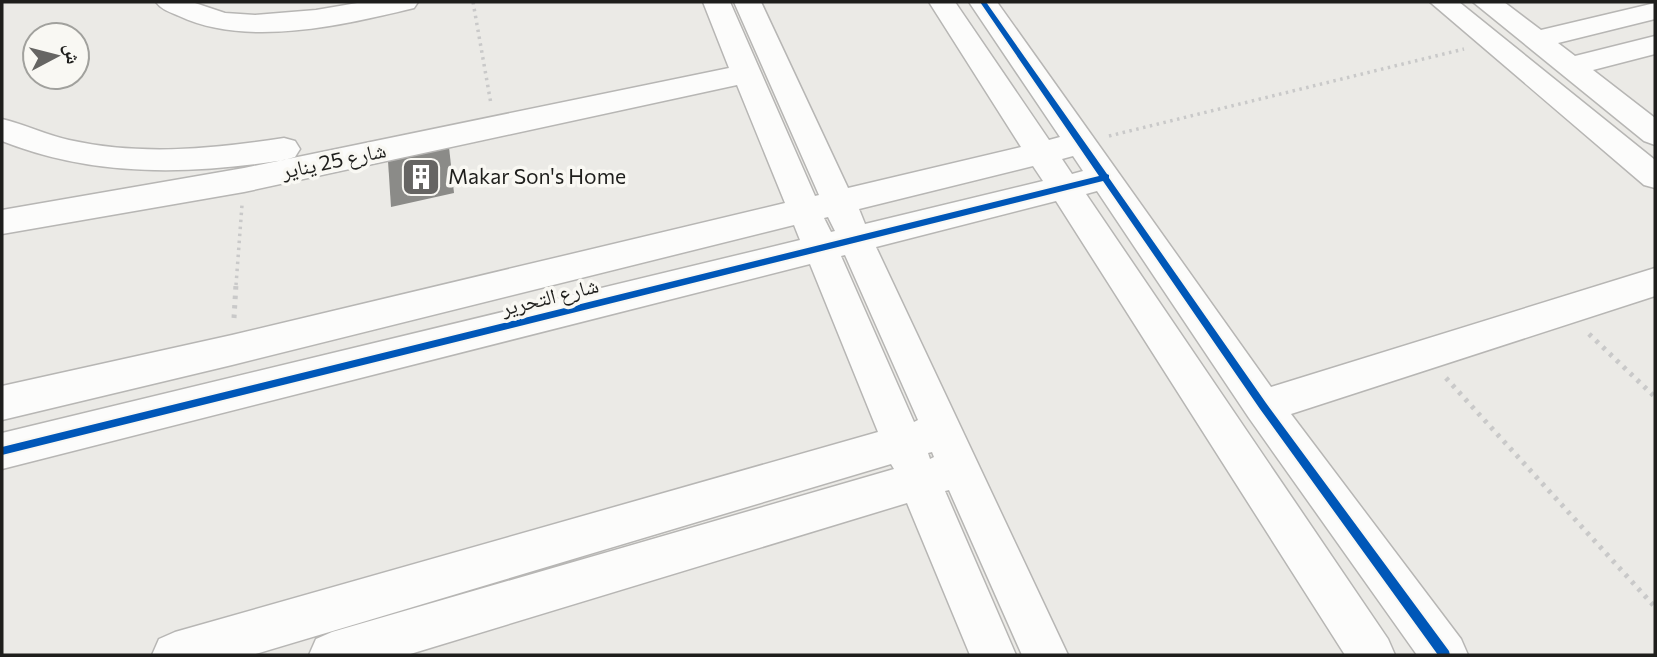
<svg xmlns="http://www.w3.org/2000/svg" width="1657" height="657" viewBox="0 0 1657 657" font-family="Commissioner,'Noto Naskh Arabic',sans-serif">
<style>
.building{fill:#8b8b88}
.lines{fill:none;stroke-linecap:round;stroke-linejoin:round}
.minor-casing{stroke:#b7b6b4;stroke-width:3}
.path-far1{stroke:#c9c9c9;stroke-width:3.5;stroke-dasharray:2.5 4.5;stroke-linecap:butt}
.path{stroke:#c9c9c9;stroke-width:5;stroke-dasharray:3.5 6;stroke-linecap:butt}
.minor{fill:#fcfcfb;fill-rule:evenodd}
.cycleway-casing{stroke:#f9f8f3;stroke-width:4}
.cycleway{fill:#0057b8;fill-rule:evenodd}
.labels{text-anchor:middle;stroke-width:7;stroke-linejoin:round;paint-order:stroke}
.street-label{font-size:21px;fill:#1e1e1c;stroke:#f9f8f3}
.poi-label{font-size:21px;fill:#1e1e1c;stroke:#f9f8f3;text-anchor:start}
</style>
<rect width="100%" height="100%" fill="#ebeae6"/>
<path class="building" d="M449 147 454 193 391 207 388 161Z"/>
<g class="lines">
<g class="minor-casing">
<path id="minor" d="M156 2H192L225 13 255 15 316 10 363 2H418L414 8C344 25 246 48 179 16 170 12 162 10 156 2Z
M703 2H730L815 196 819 195 734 2H761L848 188 1021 147 929 2H955L1049 140 1060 137 969 2H997L1271 387 1655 268V296L1291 414 1461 639 1468 655H1417L1249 418 1097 191 1086 194 1388 639 1395 655H1345L1056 201 876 247 1068 655H1022L949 490 945 491 1016 655H970L907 503 407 655H309L316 639 332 632 894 469 891 464 252 655H152L159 639 175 632 878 432 810 264 2 469V433L800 240 794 225 232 365 2 420V386L232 335 785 203 737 85 244 192 2 234V210L244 168 729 68ZM1073 156 1083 171 1072 174 1062 159ZM1033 166 1043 181 865 224 859 209ZM828 217 835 231 831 232 824 218ZM845 255 918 420 914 422 841 256ZM932 452 934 457 930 459 928 453Z
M1430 2H1459L1655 160V188L1644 185Z
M1473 2H1504L1541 30 1655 3V19L1558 43 1575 56 1655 36V54L1593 70 1655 118V145L1644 141Z
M2 119C24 124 46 135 69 140 140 156 213 149 284 138L295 141 300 149 295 157 284 160C188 175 93 177 2 141Z"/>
</g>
<path class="path-far1" d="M473 2 491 104
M1109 136 1464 49
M236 285 242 205"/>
<path class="path" d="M234 318 236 284
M1589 334 1655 397
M1446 378 1655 607"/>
<use href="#minor" class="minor"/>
<g class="cycleway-casing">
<path id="cycleway" d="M980 2H986L1107 174 1109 175V178L1266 403 1449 651 1450 655H1438L1260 409 1103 181 2 455V447L1099 176Z"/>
</g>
<use href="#cycleway" class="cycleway"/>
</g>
<defs>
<g id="building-square" transform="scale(2.0125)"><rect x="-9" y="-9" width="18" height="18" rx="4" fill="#666563" stroke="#f9f8f3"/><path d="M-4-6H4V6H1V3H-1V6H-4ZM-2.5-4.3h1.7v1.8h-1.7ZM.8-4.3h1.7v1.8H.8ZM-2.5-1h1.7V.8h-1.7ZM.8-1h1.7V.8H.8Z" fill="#fff"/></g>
</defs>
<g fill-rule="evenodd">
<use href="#building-square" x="421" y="177"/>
</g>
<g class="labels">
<g class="street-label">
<text transform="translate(334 161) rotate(-12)" y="7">شارع 25 يناير</text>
<text transform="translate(550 297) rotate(-14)" y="7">شارع التحرير</text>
</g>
<g class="poi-label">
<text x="448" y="184">Makar Son's Home</text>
</g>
</g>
<rect width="1657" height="657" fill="none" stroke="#1e1e1c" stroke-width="7"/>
<g transform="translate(56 56) rotate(83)"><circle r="33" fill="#f9f8f3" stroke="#a1a19d" stroke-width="2"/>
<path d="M0-5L12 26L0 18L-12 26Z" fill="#666563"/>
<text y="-10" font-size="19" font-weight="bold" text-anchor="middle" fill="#1e1e1c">ش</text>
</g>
</svg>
